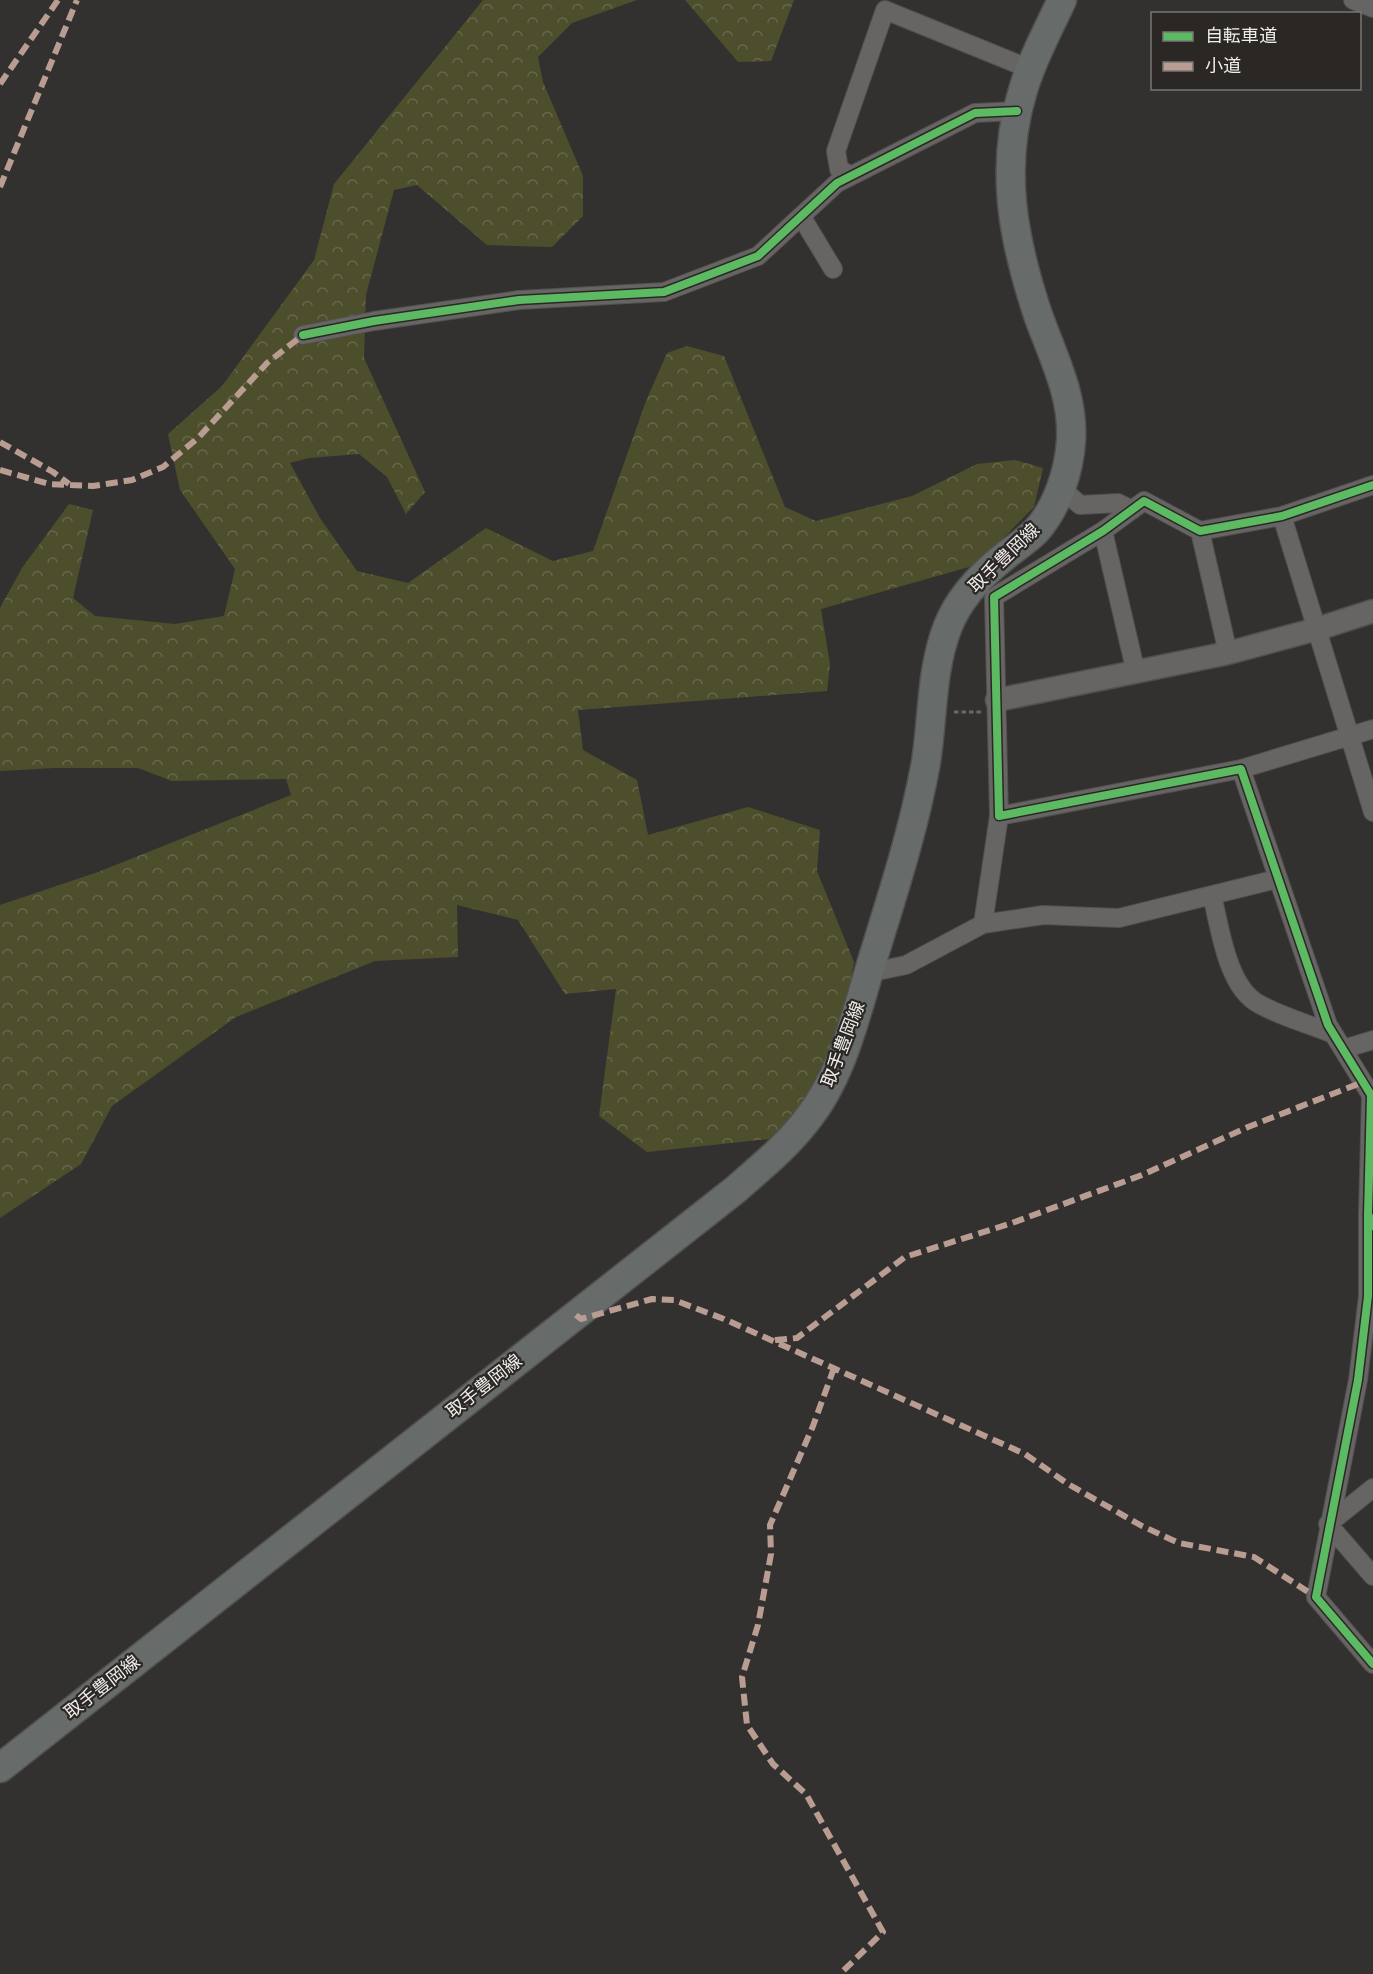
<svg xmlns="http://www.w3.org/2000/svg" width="1373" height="1974" viewBox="0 0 1373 1974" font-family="Manrope,'Noto Sans JP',sans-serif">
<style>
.forest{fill:url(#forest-crowns)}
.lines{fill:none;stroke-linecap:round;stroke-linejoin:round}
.minor-casing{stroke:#51504e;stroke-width:20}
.tertiary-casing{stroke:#51504e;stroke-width:25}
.primary-casing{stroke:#51504e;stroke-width:31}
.path{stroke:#696866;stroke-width:3;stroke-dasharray:4.5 3;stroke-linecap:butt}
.minor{stroke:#666564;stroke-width:18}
.tertiary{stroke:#666564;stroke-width:22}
.primary{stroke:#676c6b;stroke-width:28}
.quiet{stroke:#b99d93;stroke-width:6;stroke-dasharray:12 6;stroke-linecap:butt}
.cycleway-casing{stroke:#2b2724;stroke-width:11}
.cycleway{stroke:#5cba63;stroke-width:8}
.labels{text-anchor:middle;stroke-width:4.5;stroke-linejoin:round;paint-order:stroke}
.street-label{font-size:18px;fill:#efedea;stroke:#2b2724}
</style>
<defs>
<pattern id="forest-crowns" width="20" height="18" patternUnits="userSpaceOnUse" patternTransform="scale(1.5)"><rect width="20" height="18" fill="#4d4e2c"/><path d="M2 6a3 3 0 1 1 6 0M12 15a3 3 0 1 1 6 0" fill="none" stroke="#67684b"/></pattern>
</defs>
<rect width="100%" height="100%" fill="#33312f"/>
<path class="forest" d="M483 0H637L572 23 538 57 543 82 583 176V216L552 247 487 245 417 185 394 190 366 295 364 358 425 492 406 514 387 477 359 454 309 458 290 463 320 518 357 571 408 583 486 528 553 561 593 551 646 401 667 353 687 346 724 356 785 507 816 521 912 496 977 464 1015 460 1043 468 1034 507 976 565 821 609 830 664 827 691 578 710 583 750 637 780 648 835 748 807 820 830 817 871 854 962 843 1023 798 1119 769 1139 647 1152 599 1116 616 989 565 994 518 920 457 905 458 957 375 961 236 1017 112 1106 81 1164 0 1218V905L98 872 291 795 286 779 172 781 138 768H54L0 771V608L22 568 69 504 93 510 73 598 95 616 175 624 224 616 235 569 180 490 168 434 222 386 314 260 334 184Z
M685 0H794L771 61 738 62Z"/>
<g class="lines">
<g class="minor-casing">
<path id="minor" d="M1353 0 1373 8
M851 176 839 169 836 151 885 10 1030 69
M801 216 833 269
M303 335 374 321 519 300 664 292 758 256 837 183 975 113 1017 111
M1373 485 1282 516 1200 531 1144 501 1103 531 994 597 999 816 1241 769 1328 1025 1371 1095 1368 1214 1373 1226
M1061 488 1080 505 1118 503 1132 510
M1282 516 1373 812
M1103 531 1136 673
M1200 531 1228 653
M1241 769 1373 729
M1212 895C1220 928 1227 987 1259 1004 1282 1017 1309 1024 1333 1034
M983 924 999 816
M868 973 906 965 983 924 1043 915 1119 918 1277 879
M1343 1049 1373 1040
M1368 1214V1296L1358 1380 1316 1597 1373 1664
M1328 1524 1373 1576
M1328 1524 1373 1488"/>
</g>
<g class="tertiary-casing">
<path id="tertiary" d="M997 700 1228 653 1317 629 1373 611"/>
</g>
<g class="primary-casing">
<path id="primary" d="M0 1768 735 1190C760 1168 786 1147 806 1121 843 1076 856 1013 873 958 893 893 914 829 926 762 933 717 931 669 948 626 959 598 981 575 1005 556 1015 548 1027 540 1036 531 1057 508 1069 472 1071 441 1074 396 1053 357 1038 315 1013 240 999 168 1023 90 1032 59 1048 30 1062 0"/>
</g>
<path class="path" d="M954 712H981"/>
<use href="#minor" class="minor"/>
<use href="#tertiary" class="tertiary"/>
<use href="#primary" class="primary"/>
<path class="quiet" d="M0 84 58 0
M0 187 77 0
M0 442 53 472 69 484
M0 470 49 484 93 486 132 480 163 467 198 438 267 363 303 335
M576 1315 581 1319 652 1299 674 1300 724 1319 1025 1454 1068 1484 1142 1526 1179 1543 1254 1557 1316 1597
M775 1340 797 1338 905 1257 1012 1223 1142 1175 1248 1127 1363 1082
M834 1368 813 1426 770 1525 771 1554 758 1625 742 1677 747 1725 773 1764 806 1794 883 1932 840 1974"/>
<g class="cycleway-casing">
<path id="cycleway" d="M303 335 374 321 519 300 664 292 758 256 837 183 975 113 1017 111
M1373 485 1282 516 1200 531 1144 501 1103 531 994 597 999 816 1241 769 1328 1025 1371 1095 1368 1214 1373 1226
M1368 1214V1296L1358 1380 1316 1597 1373 1664"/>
</g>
<use href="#cycleway" class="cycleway"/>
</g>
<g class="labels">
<g class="street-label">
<text transform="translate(1004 558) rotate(-44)" y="6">取手豊岡線</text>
<text transform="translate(843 1044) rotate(-69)" y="6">取手豊岡線</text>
<text transform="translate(484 1386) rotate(-38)" y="6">取手豊岡線</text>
<text transform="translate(102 1687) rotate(-38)" y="6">取手豊岡線</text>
</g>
</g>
<rect x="1151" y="12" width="210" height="78" fill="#2b2724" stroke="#797673" stroke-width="1.5"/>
<rect x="1163" y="32" width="30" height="9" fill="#5cba63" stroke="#797673" stroke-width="1.5"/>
<text x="1205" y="42" font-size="18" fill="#efedea">自転車道</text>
<rect x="1163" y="62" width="30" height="9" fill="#b99d93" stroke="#797673" stroke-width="1.5"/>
<text x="1205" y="72" font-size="18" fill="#efedea">小道</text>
</svg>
